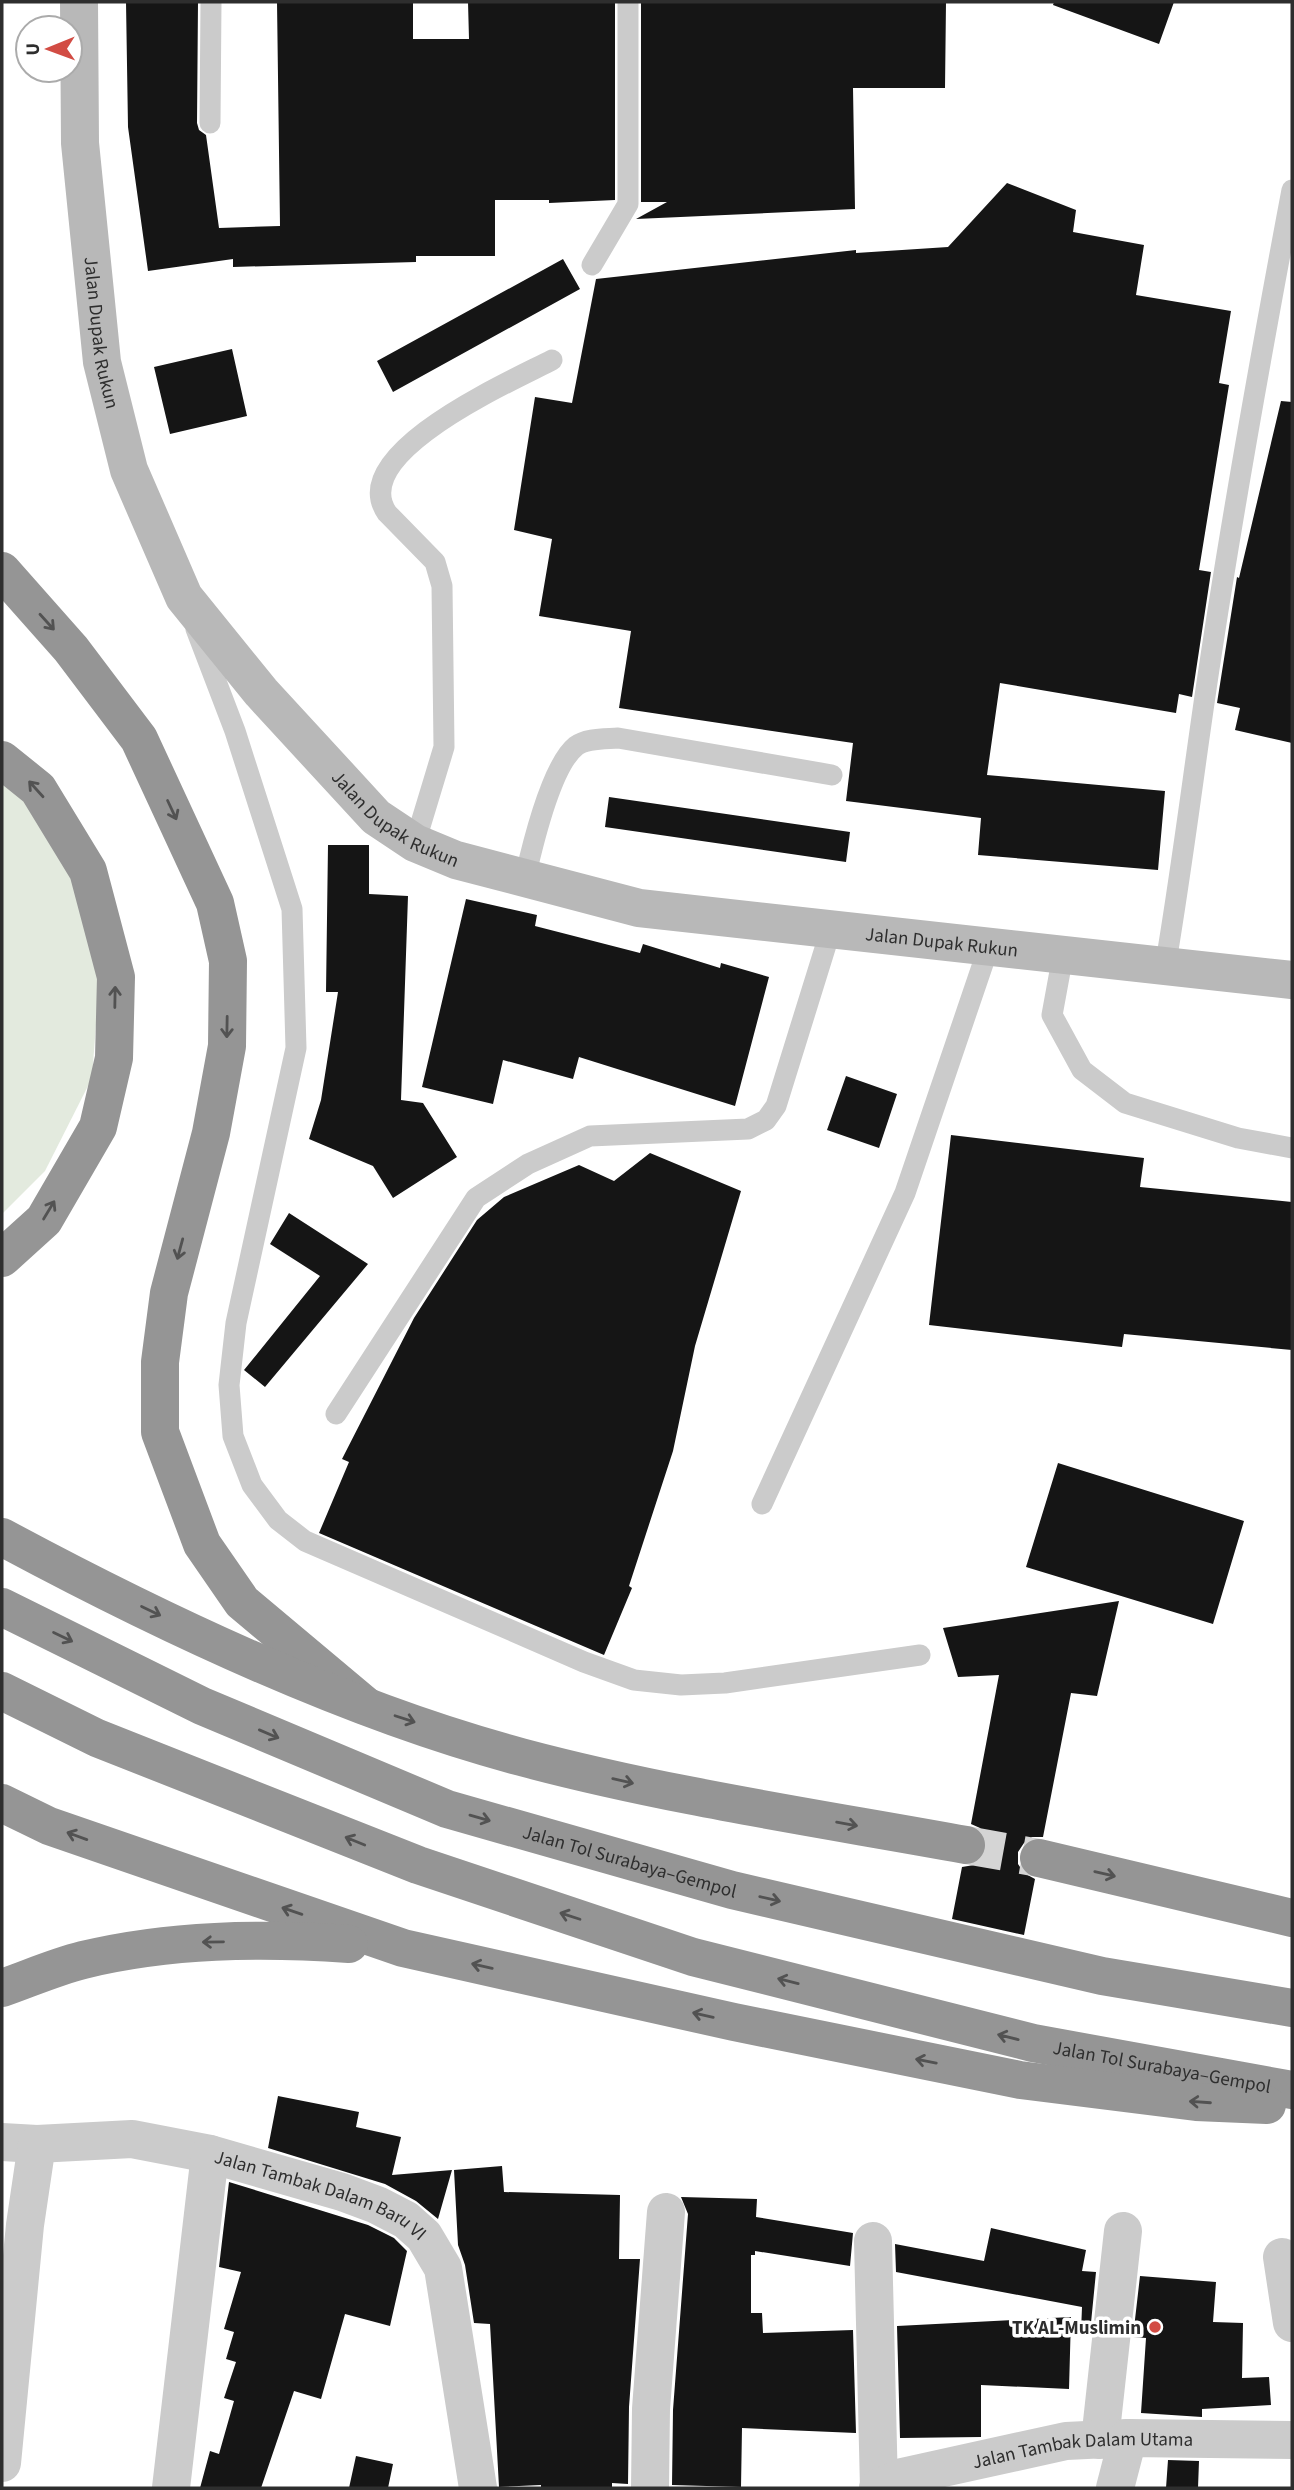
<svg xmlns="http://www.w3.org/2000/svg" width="1294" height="2490" viewBox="0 0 1294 2490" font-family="'Source Sans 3',sans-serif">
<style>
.green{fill:#e3eade}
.building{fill:#151515}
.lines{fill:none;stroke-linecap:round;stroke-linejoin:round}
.motorway-tunnel{stroke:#d5d5d5;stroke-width:38;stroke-dasharray:38 19;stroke-linecap:butt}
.service{stroke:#cbcbcb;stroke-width:21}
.minor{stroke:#cbcbcb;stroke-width:38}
.secondary{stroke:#b8b8b8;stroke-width:38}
.motorway{stroke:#959595;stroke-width:38}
.oneway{stroke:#525252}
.poi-dot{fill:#d24c44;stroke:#fff;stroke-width:2.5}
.labels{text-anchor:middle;stroke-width:7;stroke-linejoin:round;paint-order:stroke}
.street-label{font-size:19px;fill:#2e2e2e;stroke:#fff}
.poi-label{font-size:19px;font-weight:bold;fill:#2e2e2e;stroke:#fff;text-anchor:end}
</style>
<rect width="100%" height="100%" fill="#fff"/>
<path class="green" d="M2 778 31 799 73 879 99 984 92 1078 45 1171 2 1214Z"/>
<path class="building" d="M126 2H198L197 123 199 130 206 135 219 228 280 226 277 2H413V39H469L468 2H615V200L549 203V200H495V256H416V262L233 267V259L148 271 128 127Z
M641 2H946L945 88H853L855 209 636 219 667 202H641Z
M1054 2H1174L1159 44 1053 5Z
M1007 183 1076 210 1073 232 1144 245 1136 295 1231 311 1219 383 1229 385 1199 570 1211 572 1192 697 1179 694 1176 713 1000 683 987 775 1165 791 1158 870 978 855 981 818 846 801 853 743 619 708 631 631 539 616 552 539 514 530 535 397 572 403 596 279 856 250V253L948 247Z
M563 259 580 289 393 392 377 361Z
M232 349 247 416 170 434 154 367Z
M1281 401 1292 402V743L1235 730 1240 708 1217 703 1237 577 1239 578Z
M609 797 850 832 846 862 605 827Z
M328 845H369V894L408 896 401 1100 423 1103 457 1157 393 1198 373 1166 309 1139 321 1100 338 992H326Z
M466 899 537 915 535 926 640 953 643 944 720 968 721 963 769 977 735 1106 579 1057 573 1079 503 1060 493 1104 422 1087Z
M846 1076 897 1094 879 1148 827 1130Z
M951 1135 1144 1158 1140 1187 1292 1202V1350L1124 1334 1122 1347 929 1325Z
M650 1153 741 1191 695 1346 673 1451 629 1586 632 1588 604 1655 319 1533 349 1462 342 1459 414 1318 477 1220 504 1197 579 1165 614 1181Z
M289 1213 368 1264 265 1387 244 1370 320 1276 270 1244Z
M1058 1463 1244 1521 1213 1624 1026 1567Z
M1119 1601 1097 1696 1071 1693 1043 1837H1032L1024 1843 1018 1852V1864L1024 1873 1035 1879 1024 1935 952 1919 962 1867 974 1865 982 1860 987 1850 986 1837 980 1828 971 1824 999 1675 958 1677 943 1628Z
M278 2096 359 2112 356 2127 401 2137 392 2175 452 2170 438 2219 416 2201 385 2184 268 2148Z
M502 2166 504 2192 620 2195 619 2259H640L629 2407 628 2484 612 2483V2488H541V2485L499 2487 490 2324 474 2323 465 2265 458 2245 454 2170Z
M229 2182 368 2225 394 2238 407 2251 390 2326 345 2314 321 2399 294 2391 261 2488H200L210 2451 219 2454 234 2401 224 2398 236 2362 226 2359 234 2332 224 2329 241 2272 219 2267Z
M681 2197 757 2199 756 2217 853 2233 850 2266 755 2251V2255H751V2313H762L763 2333 853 2330 856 2433 742 2428 741 2487 672 2485 673 2410 688 2214Z
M991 2228 1086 2250 1082 2271 1096 2272 1090 2333 1081 2332 1082 2307 896 2272 895 2244 984 2261Z
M1140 2276 1216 2282 1213 2322 1243 2323 1242 2378 1269 2377 1271 2405 1202 2409V2417L1141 2413 1146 2338 1133 2337Z
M1071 2317 1069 2389 981 2385V2437L900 2438 897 2326Z
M356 2456 393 2464 388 2488H349Z
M1168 2460 1199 2461 1198 2488H1166Z"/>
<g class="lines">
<path class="motorway-tunnel" d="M966 1845 1039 1858"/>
<path class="service" d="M210 123 211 2
M592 265 628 204V2
M196 629 235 731 292 909 296 1048 236 1323 229 1385 233 1436 252 1485 278 1520 305 1541 584 1662 634 1680 681 1685 725 1683 920 1655
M415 843 444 747 442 586 435 562 387 513C346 453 512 381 552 360
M525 878C532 847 551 766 576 746 586 738 605 739 618 738L832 775
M1063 955 1052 1015 1082 1070 1125 1103 1238 1138 1292 1148
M1165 968C1182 868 1194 769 1209 669 1233 509 1262 349 1292 190
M336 1414 476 1198 528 1164 590 1136 748 1129 766 1120 776 1106 831 929
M762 1504 905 1193 989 946"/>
<g class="minor">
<path d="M2 2142 37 2144"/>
<path d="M873 2241 879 2488"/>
<path d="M1282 2257 1292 2323"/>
<path d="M1100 2440 1123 2231"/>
<path id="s1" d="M2 2463 25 2225 37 2144 132 2139 210 2154 342 2192 377 2205 406 2220 424 2236 443 2268 478 2488"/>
<path d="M171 2488 210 2154"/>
<path d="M650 2488 651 2409 666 2212"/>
<path id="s2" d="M878 2488 902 2477 1066 2441 1128 2438 1292 2440"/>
<path d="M1115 2488 1128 2438"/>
</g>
<path class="secondary" id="s3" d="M79 2 80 143 102 362 129 470 184 597 261 692 376 817 415 843 456 860 639 908 1292 980"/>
<g class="motorway">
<path d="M2 571 71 649 139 739 215 903 228 961 227 1046 211 1133 169 1293 160 1362V1432L202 1544 242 1602 366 1706"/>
<path d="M2 760 38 789 88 871 116 977 114 1058 98 1127 44 1220 2 1258"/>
<path d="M2 1537C160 1622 347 1711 521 1757 667 1796 818 1818 966 1845"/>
<path id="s4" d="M2 1607 202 1706 447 1809 732 1890 1102 1976 1292 2008"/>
<path id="s5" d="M2 1691 97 1738 418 1865 693 1957 1033 2043 1292 2090"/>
<path d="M2 1803 49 1826 403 1948 734 2022 1020 2080 1196 2102 1267 2105"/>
<path d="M1039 1858 1292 1918"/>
<path d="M2 1988C28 1979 55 1967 83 1960 170 1939 260 1938 349 1944"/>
</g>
</g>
<defs><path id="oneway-shaft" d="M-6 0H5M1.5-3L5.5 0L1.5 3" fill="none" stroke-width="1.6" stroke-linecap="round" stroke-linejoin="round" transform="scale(1.75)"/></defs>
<g class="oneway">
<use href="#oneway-shaft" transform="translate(47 622) rotate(48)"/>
<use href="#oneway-shaft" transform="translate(36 789) rotate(-132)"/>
<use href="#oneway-shaft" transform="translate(172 810) rotate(65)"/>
<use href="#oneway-shaft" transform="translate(115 997) rotate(-89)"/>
<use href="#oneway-shaft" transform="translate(227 1027) rotate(91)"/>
<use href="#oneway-shaft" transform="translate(49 1210) rotate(-59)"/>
<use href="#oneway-shaft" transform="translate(180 1249) rotate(105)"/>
<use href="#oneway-shaft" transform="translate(151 1611) rotate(26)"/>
<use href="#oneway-shaft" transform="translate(63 1637) rotate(26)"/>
<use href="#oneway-shaft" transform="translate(405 1719) rotate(18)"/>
<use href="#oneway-shaft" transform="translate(269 1734) rotate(23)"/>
<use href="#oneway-shaft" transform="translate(623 1781) rotate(13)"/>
<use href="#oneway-shaft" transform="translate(480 1818) rotate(16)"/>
<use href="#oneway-shaft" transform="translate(847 1824) rotate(10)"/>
<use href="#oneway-shaft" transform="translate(77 1836) rotate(-160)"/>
<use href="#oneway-shaft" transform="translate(355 1841) rotate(-158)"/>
<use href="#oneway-shaft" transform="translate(1105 1874) rotate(13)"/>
<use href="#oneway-shaft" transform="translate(770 1899) rotate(13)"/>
<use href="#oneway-shaft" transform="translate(292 1911) rotate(-161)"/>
<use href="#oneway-shaft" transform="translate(570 1916) rotate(-162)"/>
<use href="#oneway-shaft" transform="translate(213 1942) rotate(179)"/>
<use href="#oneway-shaft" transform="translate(482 1966) rotate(-167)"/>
<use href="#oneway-shaft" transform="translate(788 1981) rotate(-166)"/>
<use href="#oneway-shaft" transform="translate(703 2015) rotate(-167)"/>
<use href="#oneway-shaft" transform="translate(1008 2037) rotate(-166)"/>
<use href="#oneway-shaft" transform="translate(926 2061) rotate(-169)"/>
<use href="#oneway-shaft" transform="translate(1200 2102) rotate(-176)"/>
</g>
<circle class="poi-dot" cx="1155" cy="2327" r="7"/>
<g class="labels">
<g class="street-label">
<text dy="7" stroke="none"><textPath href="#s3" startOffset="332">Jalan Dupak Rukun</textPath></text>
<text dy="7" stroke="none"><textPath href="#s3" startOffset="920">Jalan Dupak Rukun</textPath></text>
<text dy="7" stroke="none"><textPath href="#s3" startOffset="1488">Jalan Dupak Rukun</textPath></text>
<text dy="7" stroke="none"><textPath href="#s4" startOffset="679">Jalan Tol Surabaya–Gempol</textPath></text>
<text dy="7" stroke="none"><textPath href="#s5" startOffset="1223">Jalan Tol Surabaya–Gempol</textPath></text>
<text dy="7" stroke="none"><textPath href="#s1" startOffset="614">Jalan Tambak Dalam Baru VI</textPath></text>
<text dy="7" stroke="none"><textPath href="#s2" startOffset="210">Jalan Tambak Dalam Utama</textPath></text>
</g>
<g class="poi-label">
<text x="1141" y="2334">TK AL-Muslimin</text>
</g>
</g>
<rect width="1294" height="2490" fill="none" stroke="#2e2e2e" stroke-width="7"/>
<g transform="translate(49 49) rotate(269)"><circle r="33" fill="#ffffff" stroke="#ababab" stroke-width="2"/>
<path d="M0-5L12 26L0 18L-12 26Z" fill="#d24c44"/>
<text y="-10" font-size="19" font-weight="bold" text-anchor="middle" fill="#2e2e2e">U</text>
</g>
</svg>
